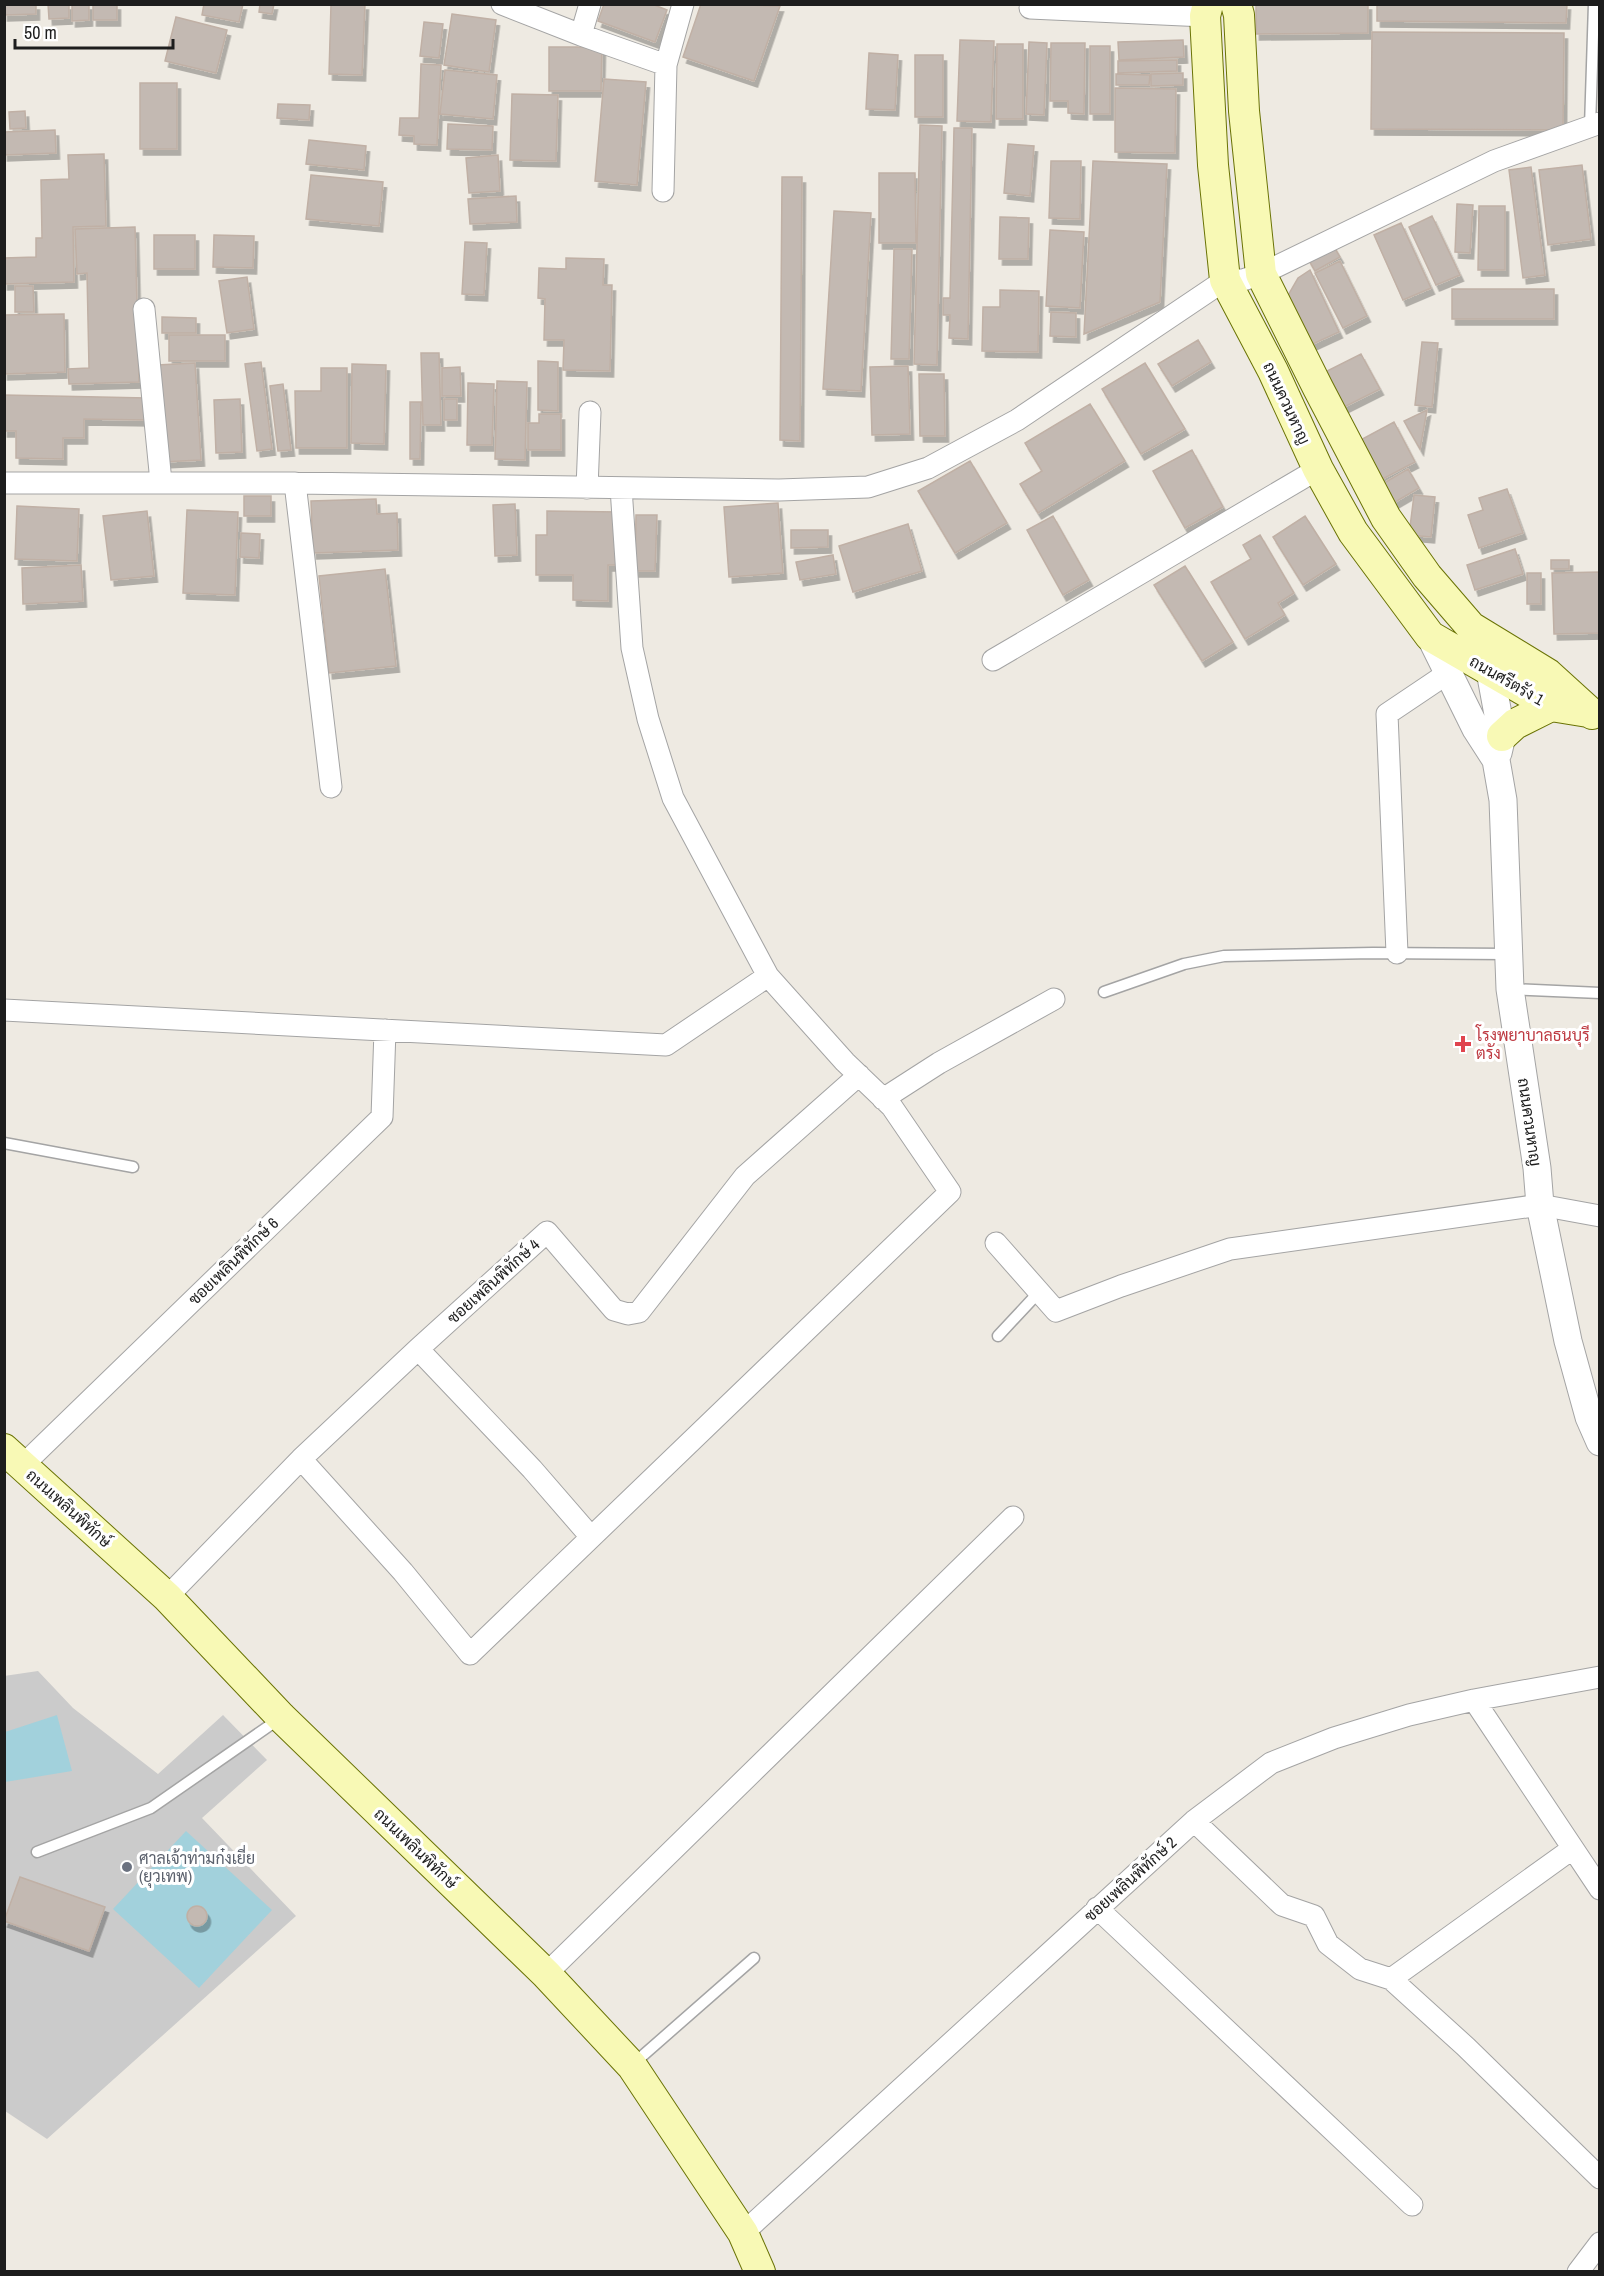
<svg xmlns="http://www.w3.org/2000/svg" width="1604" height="2276" viewBox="0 0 1604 2276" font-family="'Archivo Narrow',Sarabun,sans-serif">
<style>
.religious{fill:#cbcbcb}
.water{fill:#a2d1dc}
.building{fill:#c3b9b2;stroke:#c0b0a5;stroke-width:1.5;filter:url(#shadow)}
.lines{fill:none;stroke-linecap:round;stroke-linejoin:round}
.service-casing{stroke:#a4a4a4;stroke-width:13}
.minor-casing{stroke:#a4a4a4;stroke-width:23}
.tertiary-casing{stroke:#a4a4a4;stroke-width:29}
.secondary-casing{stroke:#6a7305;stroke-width:32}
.service{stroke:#fff;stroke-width:10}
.minor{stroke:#fff;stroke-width:21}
.tertiary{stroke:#fff;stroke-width:27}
.secondary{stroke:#f8f9b5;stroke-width:30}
.health-dot{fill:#e0444e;stroke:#fff;stroke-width:2}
.worship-dot{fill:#6b7280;stroke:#fff;stroke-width:2}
.labels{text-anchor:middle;stroke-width:6;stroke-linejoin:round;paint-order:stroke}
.street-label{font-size:16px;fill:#1d1d1d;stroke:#fff}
.health-label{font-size:16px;fill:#be3a42;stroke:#fff;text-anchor:start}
.worship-label{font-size:16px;fill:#5b616d;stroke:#fff;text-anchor:start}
</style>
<defs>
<filter id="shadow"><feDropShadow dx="3.5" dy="6" stdDeviation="0" flood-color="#0004"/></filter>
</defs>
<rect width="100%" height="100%" fill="#eeeae2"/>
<path class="religious" d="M38 1671 73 1708 158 1774 223 1715 267 1760 202 1818 296 1916 47 2139 5 2111 4 1676Z"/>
<path class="water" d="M57 1715 72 1771 5 1782V1732Z
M186 1831 272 1910 199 1988 113 1909Z"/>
<path class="building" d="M4 4H36V14L4 15Z
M48 4H69V18L49 19Z
M72 4H89V20L72 21Z
M93 4H117V20H93Z
M204 4H243L239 22 202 15Z
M260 4H274L272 14 259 12Z
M331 4H365L362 75 329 74Z
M604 4H652L667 10 655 42 598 21Z
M701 4 780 6 754 81 683 57Z
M1256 4H1368V33L1256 34Z
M1377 4H1567L1566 23 1377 21Z
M452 14 496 20 489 72 444 65Z
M176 17 227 30 216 73 165 61Z
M424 22 443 24 439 58 420 56Z
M1372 32 1564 33 1563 130 1371 129Z
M960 40 994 41 991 122 957 121Z
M1183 40 1184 57 1119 60 1118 42Z
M1029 42 1047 43 1044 115 1026 114Z
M1051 43H1085L1084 114 1068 113V101H1050Z
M997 44H1023V119H996Z
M1090 46H1110V114H1090Z
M549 47H602L601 91H549Z
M869 53 898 55 895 110 866 109Z
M915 55H943V117H915Z
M1177 60V71L1118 73V61Z
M421 64 441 65 437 145 414 144V136L399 135 400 118H419Z
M445 70 497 75 493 119 440 114Z
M1183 73V85L1151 86V74Z
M1116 74 1150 75 1149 85H1116Z
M604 79 646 82 637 185 595 181Z
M140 83H177V149H140Z
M1115 88 1176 89 1175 153 1115 152Z
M512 94 558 95 556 161 510 160Z
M278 104 310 105 309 120 277 118Z
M25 111 26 128 10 129 9 112Z
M448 124 493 126 492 150 447 149Z
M920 125 942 126 937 365 914 364Z
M954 128H972L968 339 949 338 950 315H943V298H950Z
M55 130 56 153 4 155V132Z
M309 140 366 146 364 170 306 164Z
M1008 144 1034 146 1030 196 1004 193Z
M104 154 106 226 73 227 74 282 4 284V258L36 257V238H42L41 180 69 179 68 155Z
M498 155 500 191 469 193 466 158Z
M1051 161H1081L1080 219 1049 218Z
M1093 161 1167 164 1160 302 1084 334Z
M1582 165 1591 239 1548 245 1539 170Z
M1531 167 1545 275 1523 278 1509 170Z
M879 173H915L916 243H879Z
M311 175 383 182 379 226 306 219Z
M782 177H802L800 441 780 440Z
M516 196 517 222 470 224 468 199Z
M1457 204 1473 205 1470 253 1455 252Z
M1479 206H1505V270H1478Z
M834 211 871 213 861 391 823 389Z
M1432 216 1460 275 1436 285 1409 227Z
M1000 217 1029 218 1028 259H999Z
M1401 223 1431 288 1403 300 1374 235Z
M135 227 139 382 69 384 68 369 89 368 87 273 77 274 75 229Z
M1050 230 1084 232 1080 308 1046 306Z
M154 235H195V269H154Z
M214 235 254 236 253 268 213 267Z
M465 242 487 243 484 295 462 294Z
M1333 245 1340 257 1315 271 1308 259Z
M894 249H912L909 359H891Z
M566 258 604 259 603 285H612L610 371 563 370 564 340H544L545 299 538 298 539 268 566 269Z
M1340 261 1367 316 1343 328 1315 273Z
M1310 270 1339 332 1304 348 1287 297 1298 278Z
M247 277 254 329 227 333 219 281Z
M15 286H33L34 312H15Z
M1452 289H1554V319H1452Z
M1000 290 1039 291 1038 352 982 351 983 307H1000Z
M1051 312 1076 313V337L1050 336Z
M64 314 65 372 4 374V315Z
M162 317 196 318V333H162Z
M169 335H225V361H169Z
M1198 340 1211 362 1172 386 1158 364Z
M1422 342 1438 343 1432 407 1415 405Z
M421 353H439L441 425H423Z
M1361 354 1380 389 1338 410 1319 375Z
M538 361 558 362V411L538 410Z
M261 362 272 449 257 451 245 364Z
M195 363 201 460 163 462 157 365Z
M1145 363 1185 429 1141 454 1102 389Z
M352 364 386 365 384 444 351 443Z
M908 366 910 434 872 435 870 367Z
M460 367 461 396H442V368Z
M321 368H347V448H296L295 391H321Z
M919 374H944L945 436H920Z
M497 381 527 382 525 460 495 459Z
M468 383 494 384 492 445H467Z
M283 384 291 450 278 451 270 386Z
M4 395 147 398V420L84 419V438H63V459L16 458V431H4Z
M240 399 242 452 216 453 214 400Z
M444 399H457V420H444Z
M410 402H421L420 459H410Z
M1090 404 1125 461 1038 513 1020 484 1042 471 1025 443Z
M1427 410 1420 449 1404 421Z
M539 414H561V450H528V423H539Z
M1394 422 1415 462 1375 483 1353 444Z
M1192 450 1223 507 1185 528 1153 471Z
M970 461 1007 523 955 553 918 491Z
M1408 469 1419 488 1390 505 1379 486Z
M1507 489 1523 533 1479 548 1468 515 1483 510 1479 498Z
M1414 495 1435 497 1431 537 1409 535Z
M244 496H271V516H244Z
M376 499 377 514 397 513 398 550 313 553 311 501Z
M778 503 783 573 729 577 724 507Z
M515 504 517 555 495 556 493 505Z
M17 506 79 509 77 561 15 559Z
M187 510 238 512 235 595 183 593Z
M147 511 154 576 111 580 103 516Z
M547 511 619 512V565H608V601L573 600V575H536V535H547Z
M636 515H657L655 571H635Z
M1053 516 1089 580 1063 595 1027 530Z
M1305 516 1336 564 1303 585 1273 537Z
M908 524 922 571 853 592 839 546Z
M791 530H828V547L791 548Z
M241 533 260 534 259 558 240 557Z
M1260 535 1294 593 1278 603 1285 615 1245 639 1211 582 1251 559 1243 545Z
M1515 549 1523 574 1475 590 1467 565Z
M833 555 836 574 800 580 796 562Z
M1551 560H1569V569H1551Z
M81 565 83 601 23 604 22 568Z
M1185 566 1233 642 1202 661 1154 585Z
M385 569 396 666 329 673 319 576Z
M1600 572V633L1554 634 1552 573Z
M1527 573H1541V604H1527Z
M20 1877 105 1907 89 1951 4 1921Z
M187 1916a10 10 0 1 1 20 0a10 10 0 1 1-20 0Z"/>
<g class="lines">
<g class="service-casing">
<path id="service" d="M1590 127 1594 4
M1510 989 1600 993
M1104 992 1184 964 1224 956 1373 953 1507 954
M4 1143 133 1167
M998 1336 1039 1292
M37 1852 151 1808 279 1719
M632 2065 754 1958"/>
</g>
<g class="minor-casing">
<path id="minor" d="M502 4 581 35 666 65
M1030 8 1205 16
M581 35 590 4
M663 191 666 65 683 4
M144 309 161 482
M4 483H295L779 490 868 487 928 468 1017 420 1225 280H1243L1261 274 1494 161 1600 123
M295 483 331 787
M587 488 590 412
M993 660 1318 469
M1397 953 1387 714 1448 673
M4 1010 666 1045 768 976
M883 1099 939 1063 1054 999
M996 1243 1056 1311 1121 1286 1230 1249 1540 1205 1600 1216
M418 1349 532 1469 591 1537
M301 1459 403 1572 470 1654 950 1192 892 1107 845 1062 768 976 673 798 648 719 632 648 621 488
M22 1466 382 1117 385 1030
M167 1597 301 1459 418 1349 547 1232 614 1310 628 1314 639 1312 745 1176 859 1075
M1474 1700 1600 1889
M1194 1821 1282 1905 1314 1916 1328 1944 1360 1969 1391 1979 1466 2047 1600 2178
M1097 1908 1412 2205
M546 1974 1013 1517
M1391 1979 1572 1849
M743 2233 1194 1821 1271 1763 1334 1738 1409 1715 1474 1700 1600 1677
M1578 2272 1600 2243"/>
</g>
<g class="tertiary-casing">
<path id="tertiary" d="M1430 636 1476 729 1496 760 1503 800 1510 989 1537 1168 1540 1205 1568 1341 1589 1417 1600 1442
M1484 656 1490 671 1502 736 1498 753"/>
</g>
<g class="secondary-casing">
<path id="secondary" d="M1208 4 1205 16 1213 165 1225 280 1273 371 1318 469 1353 532 1430 636 1551 706 1588 712
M1236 4 1239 15 1244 111 1261 274 1318 388 1386 518 1427 576 1471 627 1548 674 1592 714
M1502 736 1515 724 1551 706
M4 1449 167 1597 281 1717 546 1974 632 2066 743 2233 760 2272"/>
</g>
<use href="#service" class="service"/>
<use href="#minor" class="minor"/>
<use href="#tertiary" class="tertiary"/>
<use href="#secondary" class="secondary"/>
</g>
<path class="health-dot" d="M1460 1035h6v6h6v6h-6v6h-6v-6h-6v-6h6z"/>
<circle class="worship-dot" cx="127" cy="1867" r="6"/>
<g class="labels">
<g class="street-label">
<text transform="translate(1287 403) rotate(65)" y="6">ถนนควนหาญ</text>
<text transform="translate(1507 680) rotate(30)" y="6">ถนนศรีตรัง 1</text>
<text transform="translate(1530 1122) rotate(82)" y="6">ถนนควนหาญ</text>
<text transform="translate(233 1261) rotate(-44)" y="6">ซอยเพลินพิทักษ์ 6</text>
<text transform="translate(493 1281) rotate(-42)" y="6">ซอยเพลินพิทักษ์ 4</text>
<text transform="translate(69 1508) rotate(42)" y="6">ถนนเพลินพิทักษ์</text>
<text transform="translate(416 1848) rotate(44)" y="6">ถนนเพลินพิทักษ์</text>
<text transform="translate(1130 1879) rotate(-42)" y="6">ซอยเพลินพิทักษ์ 2</text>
</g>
<g class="health-label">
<text x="1476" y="1041">โรงพยาบาลธนบุรี<tspan x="1476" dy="18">ตรัง</tspan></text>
</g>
<g class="worship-label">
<text x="139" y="1864">ศาลเจ้าท่ามก๋งเยี่ย<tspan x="139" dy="18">(ยุวเทพ)</tspan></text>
</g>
</g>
<rect width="1604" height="2276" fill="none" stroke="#1d1d1d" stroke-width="12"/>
<path d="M15 39v9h158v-9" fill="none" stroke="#1d1d1d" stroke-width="3"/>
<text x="24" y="39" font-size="18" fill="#1d1d1d" stroke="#ffffff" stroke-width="4.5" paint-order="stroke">50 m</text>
</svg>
